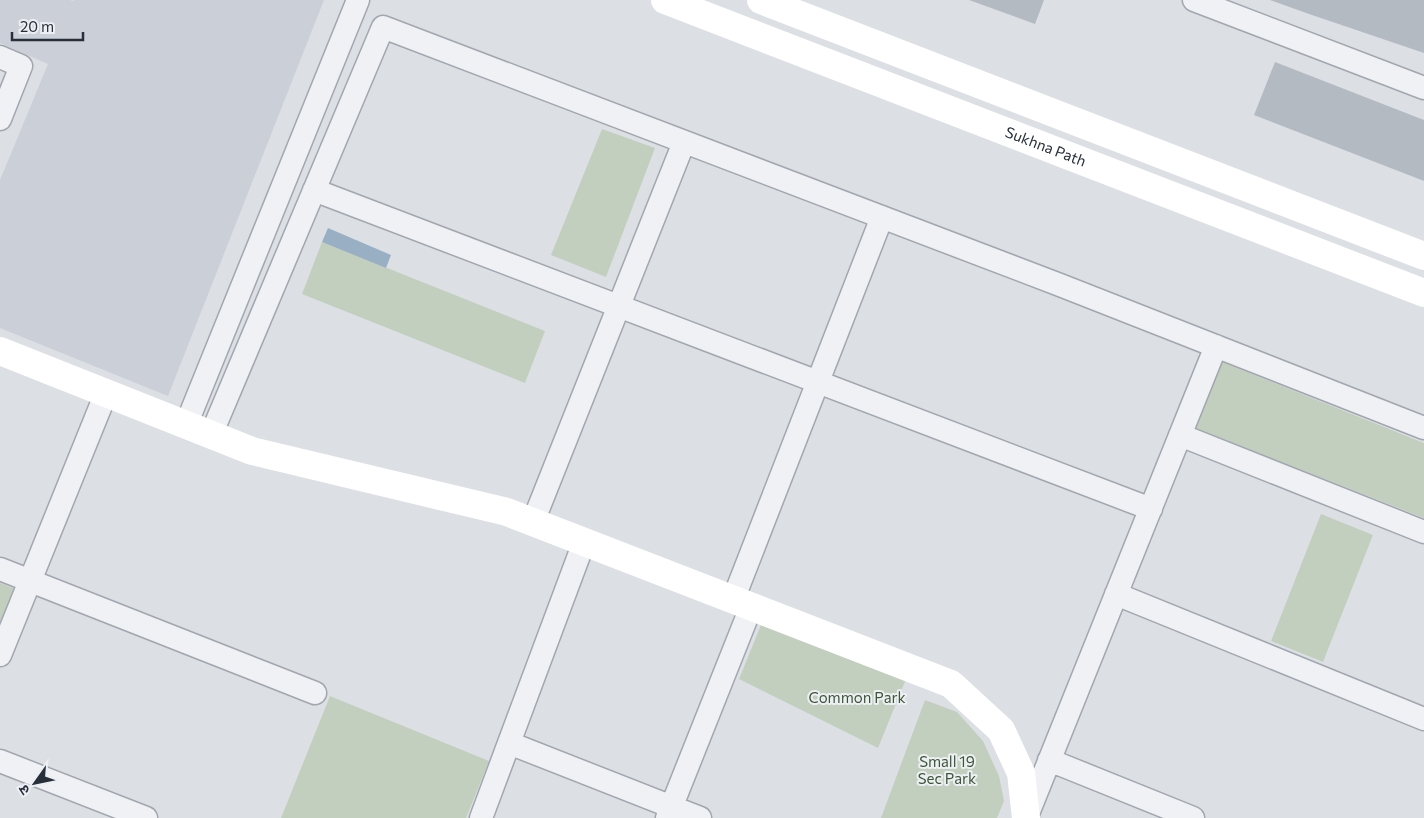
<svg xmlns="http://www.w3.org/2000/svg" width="1424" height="818" viewBox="0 0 1424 818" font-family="Commissioner,'Noto Sans Devanagari',sans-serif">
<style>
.built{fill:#cbcfd7}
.green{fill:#c3cfbe}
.water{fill:#99afc4}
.building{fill:#b4bac2}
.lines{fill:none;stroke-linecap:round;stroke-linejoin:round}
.street-casing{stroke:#a2a7af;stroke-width:25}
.street{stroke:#eff1f4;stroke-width:22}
.secondary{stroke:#fff;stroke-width:28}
.labels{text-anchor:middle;stroke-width:4;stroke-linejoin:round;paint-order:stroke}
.street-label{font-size:15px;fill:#272f3b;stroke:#eceff3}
.park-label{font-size:15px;fill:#3c5635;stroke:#eceff3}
</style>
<rect width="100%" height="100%" fill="#dce0e5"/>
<path class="built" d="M0 0H70L73 1 74 0H324L168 396 0 328V180L48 64 0 43Z"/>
<path class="green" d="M602 129 655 148 606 277 551 255Z
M322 242 545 331 525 383 302 294Z
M1217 360 1424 443V518L1195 428Z
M1321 514 1373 535 1323 662 1271 641Z
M0 583 15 589 0 625Z
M763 620 906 679 878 748 739 679Z
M330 696 489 761 466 818H281Z
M925 700 957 712 983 741 999 776 1004 801 997 818H881Z"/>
<path class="water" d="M328 228 391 255 386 268 322 242Z"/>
<path class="building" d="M969 0H1044L1035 24Z
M1270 0H1424V53L1309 14Z
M1275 62 1424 120V181L1254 115Z"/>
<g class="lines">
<g class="street-casing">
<path id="street" d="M1194 0 1424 88
M0 57 21 66 0 119
M314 190 1151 509
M186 425 358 0
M211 435 383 27 1060 285 1424 428
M1180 435 1424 532
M533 522 684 142
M0 569 315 693
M1116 594 1424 719
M733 600 882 217
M0 655 106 393
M509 743 700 818
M1049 760 1193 818
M0 761 146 818
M1027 816 1216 346
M481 818 584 542
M667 818 751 607"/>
</g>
<use href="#street" class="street"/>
<g class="secondary">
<path id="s1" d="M665 0 1424 293"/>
<path d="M761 0 1424 256"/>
<path d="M0 351 252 451 507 512 951 684 1001 730 1021 773 1026 818"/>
</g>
</g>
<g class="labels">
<g class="street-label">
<text dy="5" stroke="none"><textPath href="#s1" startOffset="408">Sukhna Path</textPath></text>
</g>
<g class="park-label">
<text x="857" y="703">Common Park</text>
<text x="947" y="767">Small 19<tspan x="947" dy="17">Sec Park</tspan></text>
</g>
</g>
<g transform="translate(35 783) rotate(237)" stroke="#eceff3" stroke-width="4" paint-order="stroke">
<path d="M0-4L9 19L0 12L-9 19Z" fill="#272f3b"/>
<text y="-8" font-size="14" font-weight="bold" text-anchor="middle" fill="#272f3b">उ</text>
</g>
<path d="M12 32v8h71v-8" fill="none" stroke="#272f3b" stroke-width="2.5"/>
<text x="20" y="32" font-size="15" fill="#272f3b" stroke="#eceff3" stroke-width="4" paint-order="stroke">20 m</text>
</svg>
